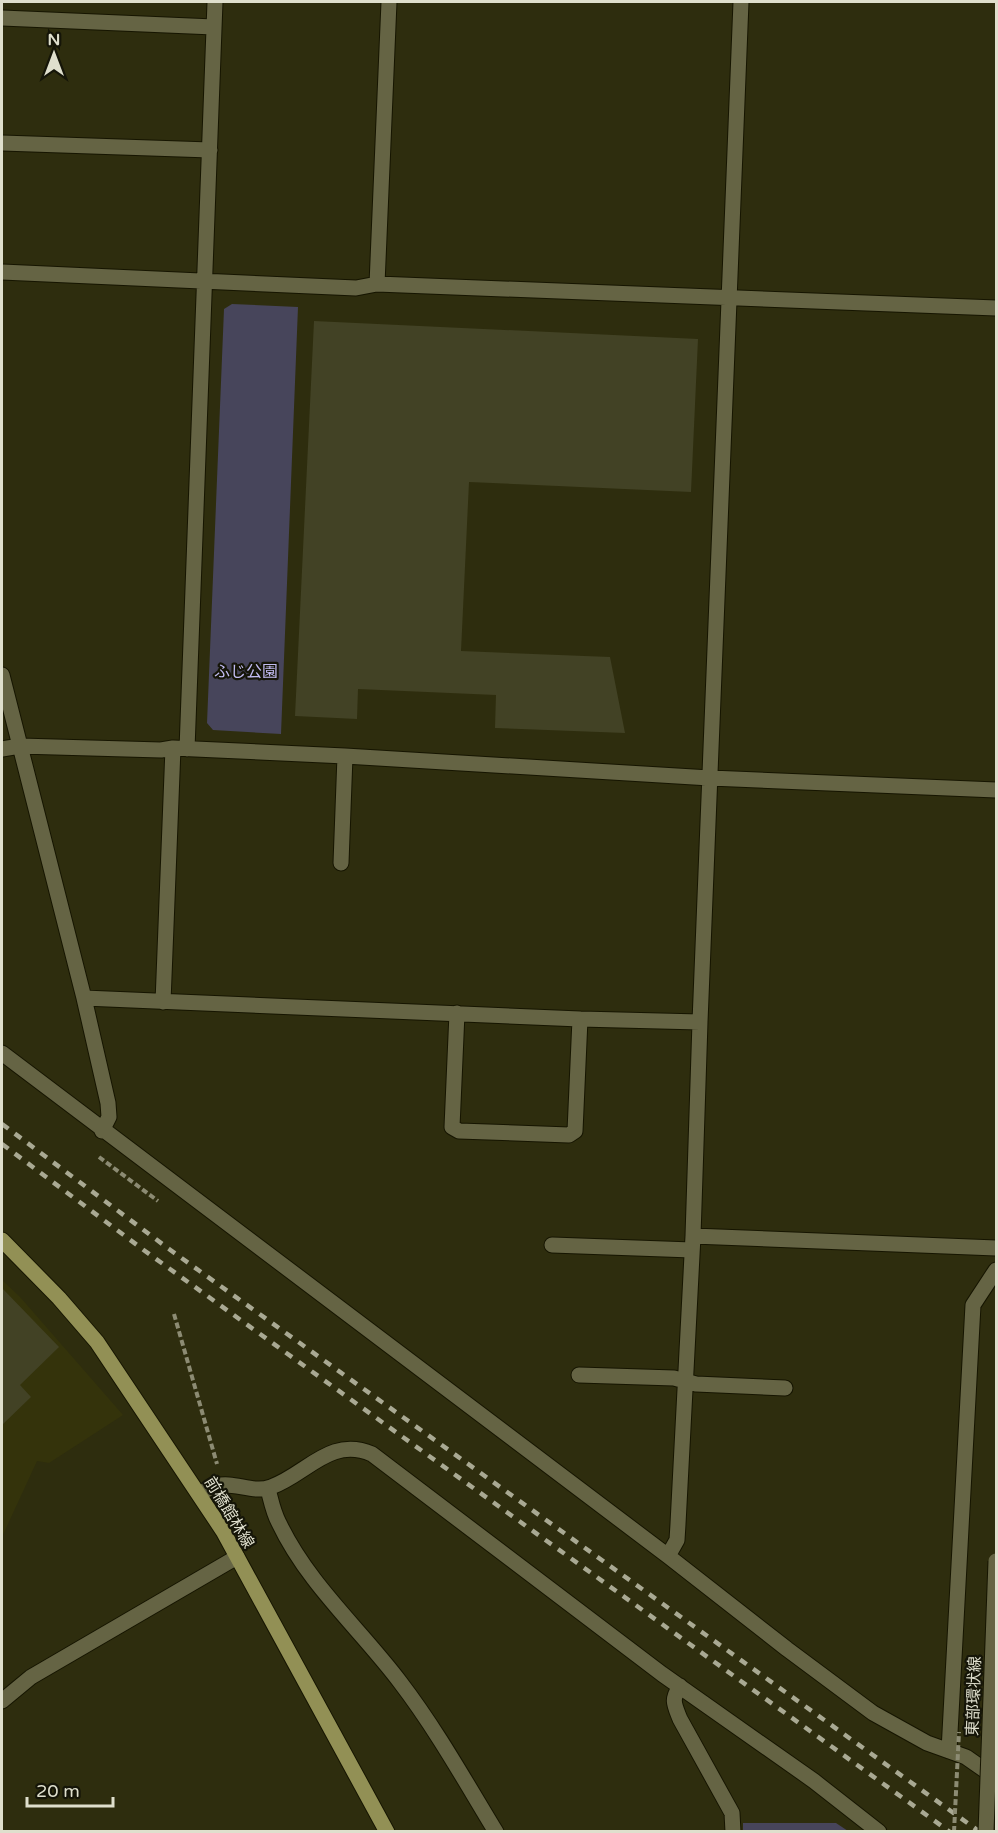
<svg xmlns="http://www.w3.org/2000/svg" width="998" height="1833" viewBox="0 0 998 1833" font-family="'Varela Round','Noto Sans JP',sans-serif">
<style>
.built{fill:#34330b}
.green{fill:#47455b}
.building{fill:#424225}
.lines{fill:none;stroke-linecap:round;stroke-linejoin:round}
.minor-casing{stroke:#161500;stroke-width:17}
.major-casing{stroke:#161500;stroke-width:17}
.path{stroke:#8c8b73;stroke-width:4;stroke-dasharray:6 3;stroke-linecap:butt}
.minor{stroke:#656444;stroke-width:15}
.major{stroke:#929055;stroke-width:15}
.rail{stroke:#a9a993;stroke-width:4.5;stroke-dasharray:8 8;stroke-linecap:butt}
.minor-bridge-casing{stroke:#161500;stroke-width:17;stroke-linecap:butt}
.path-bridge{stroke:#8c8b73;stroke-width:4;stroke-dasharray:6 3;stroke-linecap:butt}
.minor-bridge{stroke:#656444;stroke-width:15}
.labels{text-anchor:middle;stroke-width:4.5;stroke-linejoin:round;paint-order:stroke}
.park-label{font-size:16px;fill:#c2bcf2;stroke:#151508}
.street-label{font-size:16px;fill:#dfdfcd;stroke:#151508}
</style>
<rect width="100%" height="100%" fill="#2e2d0e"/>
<path class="built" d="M2 1280 20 1297 123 1415 49 1463 37 1461 2 1537Z"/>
<path class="green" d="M232 304 298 307 281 734 213 730 207 723 224 309Z
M743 1823H836L848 1831H743Z"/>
<path class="building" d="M314 321 698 339 691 492 469 482 461 651 610 657 625 733 495 728 496 695 358 689 357 719 295 716Z
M2 1288 59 1347 20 1385 31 1397 2 1425Z"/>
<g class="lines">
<g class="minor-casing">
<path id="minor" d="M2 18 214 27
M2 143 210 150
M2 272 356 288 377 284 996 308
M377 284 389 2
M2 675 84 998 108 1103 109 1117 102 1131
M2 749 20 746 161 750 173 748 345 756 710 778 996 790
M187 749 215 2
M341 863 345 756
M84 998 580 1019 700 1022
M163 1002 173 748
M457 1013 452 1127 459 1131 569 1135 575 1131 580 1019
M2 1053 668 1556 787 1649 873 1713 927 1743 966 1757 996 1778
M693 1236 996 1248
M552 1245 692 1250
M579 1375 674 1378 696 1384 785 1388
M268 1489C271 1500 273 1512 279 1523 308 1584 360 1629 400 1682 436 1729 465 1781 496 1832
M199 1494C205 1491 210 1487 216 1486 234 1481 253 1494 271 1487 307 1474 330 1436 372 1454L662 1674 814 1781 879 1832
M668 1556 677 1540 678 1524 693 1236 700 1022 741 2
M680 1686C671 1700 674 1704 680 1719L732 1813 733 1832
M2 1701 31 1677 237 1557
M949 1751 973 1305 996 1270"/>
</g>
<g class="major-casing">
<path id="major" d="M2 1240 59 1298 97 1342 223 1531 387 1832"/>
</g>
<path class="path" d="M99 1157 158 1201
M174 1314 217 1464"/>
<use href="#minor" class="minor"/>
<use href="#major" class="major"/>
<path class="rail" d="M2 1124 169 1249 980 1832
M2 1144 145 1251 950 1832"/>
<g class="minor-bridge-casing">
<path id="minor-bridge" d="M986 1832 996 1561"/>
</g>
<path class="path-bridge" d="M954 1832 959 1732"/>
<use href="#minor-bridge" class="minor-bridge"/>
</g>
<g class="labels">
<g class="park-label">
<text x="246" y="677">ふじ公園</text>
</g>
<g class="street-label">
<text transform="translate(230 1512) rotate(59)" y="6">前橋館林線</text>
<text transform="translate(973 1696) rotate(-88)" y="6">東部環状線</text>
</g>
</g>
<rect width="998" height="1833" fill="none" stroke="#dfdfcd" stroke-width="6"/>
<g transform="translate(54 54)" stroke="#151508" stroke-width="4.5" paint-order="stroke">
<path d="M0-4.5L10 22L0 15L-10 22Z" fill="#dfdfcd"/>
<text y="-9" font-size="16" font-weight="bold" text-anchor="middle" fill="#dfdfcd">N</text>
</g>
<path d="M27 1797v9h86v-9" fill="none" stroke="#dfdfcd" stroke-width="3"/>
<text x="36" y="1797" font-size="18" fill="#dfdfcd" stroke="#151508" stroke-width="4.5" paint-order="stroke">20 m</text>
</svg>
